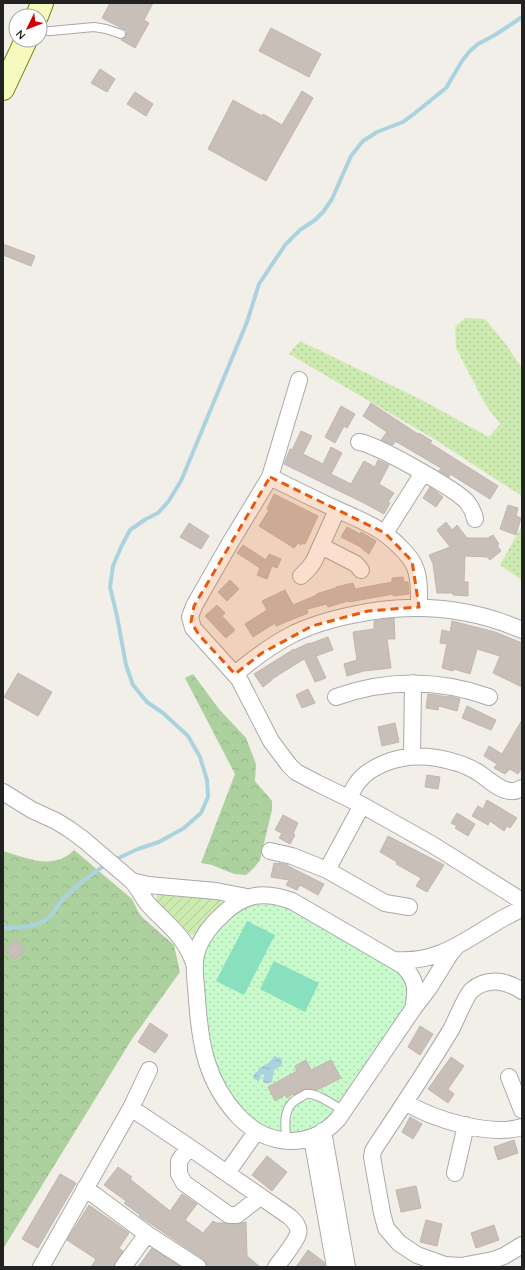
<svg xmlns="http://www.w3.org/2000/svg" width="525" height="1270" viewBox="0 0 525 1270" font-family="Quicksand,sans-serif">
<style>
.grass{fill:url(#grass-dots)}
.forest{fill:url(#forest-crowns)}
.park{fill:url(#park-dots)}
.garden{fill:url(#garden-furrows)}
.pitch{fill:#88e0be}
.water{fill:url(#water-ripples)}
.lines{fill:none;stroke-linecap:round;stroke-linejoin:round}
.stream{stroke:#aad3df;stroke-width:4}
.building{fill:#c7bfb8;stroke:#c4b6ab}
.lane-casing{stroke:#a9a9a9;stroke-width:10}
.street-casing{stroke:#a9a9a9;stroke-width:18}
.secondary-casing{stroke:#707d05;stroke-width:24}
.lane{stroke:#fff;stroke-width:8}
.street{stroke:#fff;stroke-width:16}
.secondary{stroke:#f7fabf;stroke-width:22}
.marked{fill:#e8590c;fill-opacity:0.2;stroke:#e8590c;stroke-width:3;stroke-dasharray:8 5;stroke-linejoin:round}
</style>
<defs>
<pattern id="grass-dots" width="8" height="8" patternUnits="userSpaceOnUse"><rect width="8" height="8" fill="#cdebb0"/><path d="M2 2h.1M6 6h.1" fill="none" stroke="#b0c997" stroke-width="1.8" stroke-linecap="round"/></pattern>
<pattern id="forest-crowns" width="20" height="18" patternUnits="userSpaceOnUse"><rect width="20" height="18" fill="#add19e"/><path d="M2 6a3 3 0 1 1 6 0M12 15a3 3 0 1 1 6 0" fill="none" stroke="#95b388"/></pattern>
<pattern id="park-dots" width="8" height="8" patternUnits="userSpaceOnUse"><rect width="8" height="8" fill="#c8facc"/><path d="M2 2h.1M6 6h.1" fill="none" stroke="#acd6af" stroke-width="1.8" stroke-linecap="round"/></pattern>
<pattern id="garden-furrows" width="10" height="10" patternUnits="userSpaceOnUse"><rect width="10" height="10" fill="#cdebb0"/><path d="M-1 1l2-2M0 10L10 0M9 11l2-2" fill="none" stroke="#b0c997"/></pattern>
<pattern id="water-ripples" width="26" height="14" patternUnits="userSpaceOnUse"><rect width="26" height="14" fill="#aad3df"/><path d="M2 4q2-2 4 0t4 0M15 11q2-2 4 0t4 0" fill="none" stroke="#92b5bf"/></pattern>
</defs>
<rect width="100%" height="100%" fill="#f2efe9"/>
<path class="grass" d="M465 318 485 319 505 343 522 368V496L434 439 289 354 300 341 420 399 489 437 500 424 485 404 456 348 455 327Z
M522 526V580L500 565Z"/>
<path class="forest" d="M193 674 219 709 246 738 256 764 255 781 272 801V810L260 860 254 868 246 875 234 874 212 865 201 863 235 774 185 678Z
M74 850 132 899 139 913 144 919 174 945 180 972 132 1039 3 1249V851C28 858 53 871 74 850Z"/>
<path class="park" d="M263 904 280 905 290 909 393 966 406 977 409 1001 337 1110 321 1124 300 1134 272 1133 243 1112 223 1085 208 1043 202 967 204 955 212 938 226 921 245 908Z"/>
<path class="garden" d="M160 893 204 895 221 900 222 903 197 934 191 935 155 901 156 897Z"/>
<path class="pitch" d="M247 921 275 935 244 995 216 981Z
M274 961 319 983 305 1012 260 989Z"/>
<path class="water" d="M274 1056 281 1058 282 1063 281 1066 274 1070 272 1082 269 1083H265L263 1082 264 1074 261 1075 259 1081 254 1079 253 1076 255 1073 258 1071 259 1068 270 1062Z"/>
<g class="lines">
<path class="stream" d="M114 860 138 849 159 842 184 828 201 813 208 797 207 780 200 757 188 736 163 713 147 702 133 685 126 665 117 616 110 587 113 566 122 545 130 530 146 519 158 513 168 502 181 481 247 322 259 284 285 245 300 230 315 220 323 212 332 199 351 156 363 141 377 132 403 122 415 113 446 88 462 61 469 52 478 44 495 35 522 17
M3 928C16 928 30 928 42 922 53 917 56 907 63 899 76 886 91 874 107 864"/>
</g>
<path class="building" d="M110 3H153L144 20 149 23 135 48 121 40 126 36 127 31 102 18Z
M271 28 321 54 309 77 259 51Z
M100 69 115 79 107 92 91 83Z
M302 91 313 98 266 181 208 149 233 100 262 116 263 114 282 125Z
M135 92 153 104 146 116 127 104Z
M3 244 35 256 31 266 3 255Z
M371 403 418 434 419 433 432 441 430 443 498 486 490 499 450 474 449 477 439 471 441 468 395 441 393 445 381 440 387 432 363 416Z
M341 406 355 414 347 428 344 426 335 443 325 437Z
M301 431 312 436 303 454 323 464 331 447 342 453 331 474 351 484 364 461 375 467 378 460 389 465 379 484 394 493 388 502 390 503 384 514 364 503 284 464 290 449 292 450Z
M430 487 443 497 436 507 423 498Z
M274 494 318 516 305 544 302 543 301 545 298 543 294 548 259 526 269 510 267 509Z
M508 505 518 508 516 516 521 518 516 535 500 529Z
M446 522 452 530 457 525 467 538H488L493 535 499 544 497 545 501 551 490 560 487 557 465 556 464 582H468V596L453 595V593H437L433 564 429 555 450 547 437 530Z
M189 523 209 536 201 549 180 537Z
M347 527 360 534 361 532 376 541 369 554 361 548V547L341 537Z
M243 545 266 560 269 554 281 559 277 568 272 566 267 579 257 575 260 568 237 553Z
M403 577 404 582H408L409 594 393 596V594L349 602 348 601 328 607 327 604 307 609 308 613 276 626 275 623 253 637 245 624 267 610 262 601 285 590 293 605 317 595 316 594 336 588V587L353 583 355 589 392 582V578Z
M230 580 239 589 227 601 218 592Z
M217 605 225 613 222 616 235 630 226 638 205 616Z
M394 618 395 639H387L391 668 364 671 347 676 344 664 357 660 353 632 374 629V621Z
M452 621 495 632 522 643V687L493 673 500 656 477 649 470 674 454 669 453 671 442 668 447 644 440 643 442 630 450 632Z
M328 637 333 650 316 656 326 678 315 682 305 660 304 659 272 679V680L263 687 254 674 294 649V650L309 643V644Z
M18 673 52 692 38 716 4 697Z
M308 689 315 703 302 708 296 695Z
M428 694 449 697V696L460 699 457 711 439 706 438 710 426 708Z
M467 706 496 720 491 730 462 718Z
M522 720V768L518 774 510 769 505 774 494 768 497 764 484 756 489 746 502 754Z
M395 723 399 742 382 746 378 727Z
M427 775 440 777 438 789 425 787Z
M487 800 517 818 510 828 507 826 504 831 490 821 488 825 472 816 478 806 483 809Z
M457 813 475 824 468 836 455 828 457 826 451 823Z
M283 815 298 823 293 834 295 835 290 844 279 838 282 833 275 830Z
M388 836 444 865 427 892 416 886 421 878 396 864 397 862 380 852Z
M274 863 278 864V863L288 865V866L324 884 318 895 300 885 297 890 286 885 289 880 271 877Z
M16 940 25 950 15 960 5 950Z
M150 1023 168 1035 155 1053 138 1042Z
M420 1026 433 1034 420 1055 408 1047Z
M451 1057 464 1066 448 1089 454 1094 448 1103 428 1089Z
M306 1060 311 1070 331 1060 341 1078 317 1090 306 1089 293 1095 292 1094 287 1098 285 1095 275 1101 268 1087 297 1071 295 1066Z
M410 1117 422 1124 413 1139 402 1132Z
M514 1140 518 1153 498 1160 494 1147Z
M267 1156 287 1172 272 1191 252 1175Z
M118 1167 132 1177 130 1179 170 1211 182 1194 197 1204 185 1220 203 1233 213 1221 216 1223H224L229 1224H237L246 1222 247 1256 260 1267H207L206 1262 203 1259 139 1216 140 1215 124 1203 126 1201 104 1185Z
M60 1174 76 1183 38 1248 22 1239Z
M416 1186 421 1208 401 1212 396 1190Z
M89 1205 129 1233 119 1248 123 1251 113 1267H91L96 1259 67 1240Z
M426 1220 442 1224 437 1246 420 1242Z
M494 1225 499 1240 476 1248 471 1233Z
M152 1248 181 1267H138Z
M308 1250 324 1262 325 1267H296Z"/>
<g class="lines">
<g class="lane-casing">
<path id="lane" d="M40 31H51L94 27 106 29 121 34
M287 1141C285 1130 283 1112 292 1103 296 1099 301 1097 306 1094 316 1092 335 1106 344 1111"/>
</g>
<g class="street-casing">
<path id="street" d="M299 380 270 477 230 543 194 606 190 617 193 628 239 679 271 741 289 765 296 772 317 783 362 805 433 845 522 901
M359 442C374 443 457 490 467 502 471 507 474 513 475 519
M270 477C292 488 314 499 336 509 362 521 381 527 401 548 406 553 411 558 414 565 420 577 419 594 419 607
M385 533 423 473
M321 546 356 564 361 570
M301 576 309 568 314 561 337 510
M235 674C254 658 273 644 295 633 312 625 329 620 347 616 408 602 465 605 522 630
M336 697C386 679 439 679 489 697
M412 756 413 683
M3 792 32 810 56 821 69 829 84 840 132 881C139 888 142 897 148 904 169 927 185 935 195 966
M349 798C357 779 366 771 385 763 407 754 431 755 454 762 463 764 471 768 479 773 488 779 499 790 510 791 515 792 518 790 522 788
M362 805 327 870 385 903 409 907
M270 851 292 856 327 870
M132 881 148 885 216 891 247 897
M395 960C437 963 461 943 495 923 504 917 513 914 522 908
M522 991C506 980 487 977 472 990 466 995 456 1020 452 1028 428 1068 402 1107 376 1146L373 1151 372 1157 382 1213 386 1228 399 1243 417 1255 445 1265 461 1266 493 1260 504 1256 522 1245
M413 1009C417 990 417 979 402 965L292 901C264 891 245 893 223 914 213 923 203 935 198 948 192 964 196 982 197 999 200 1044 206 1081 238 1116 251 1129 263 1137 281 1140 303 1144 324 1135 338 1119L413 1009 429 988 450 954 456 947
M509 1077 522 1110
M405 1102C432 1119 490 1137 522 1127
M131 1108 149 1070
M323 1131 347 1267
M312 1138 335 1267
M189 1147 179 1161V1174L184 1183 229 1215H237L260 1197
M227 1173 256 1132
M455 1173 466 1125
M85 1188 147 1234 198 1267
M41 1267 131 1108 189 1147 290 1217C295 1222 300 1227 298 1234 296 1242 281 1260 276 1267
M123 1267 147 1234"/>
</g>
<g class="secondary-casing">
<path id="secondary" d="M37 16 42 3
M3 89 26 40"/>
</g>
<use href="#lane" class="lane"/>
<use href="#street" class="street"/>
<use href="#secondary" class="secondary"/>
</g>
<path class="marked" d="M270 477 385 533 412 561 419 607 368 611 312 626 262 653 235 674 199 635 191 622 194 606Z"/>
<rect width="525" height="1270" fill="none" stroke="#222222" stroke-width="8"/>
<g transform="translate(28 28) rotate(227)"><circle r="19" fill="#ffffff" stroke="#a7a7a7"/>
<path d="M0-3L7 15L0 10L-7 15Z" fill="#d40000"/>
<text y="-6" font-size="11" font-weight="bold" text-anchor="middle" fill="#222222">N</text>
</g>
</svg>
